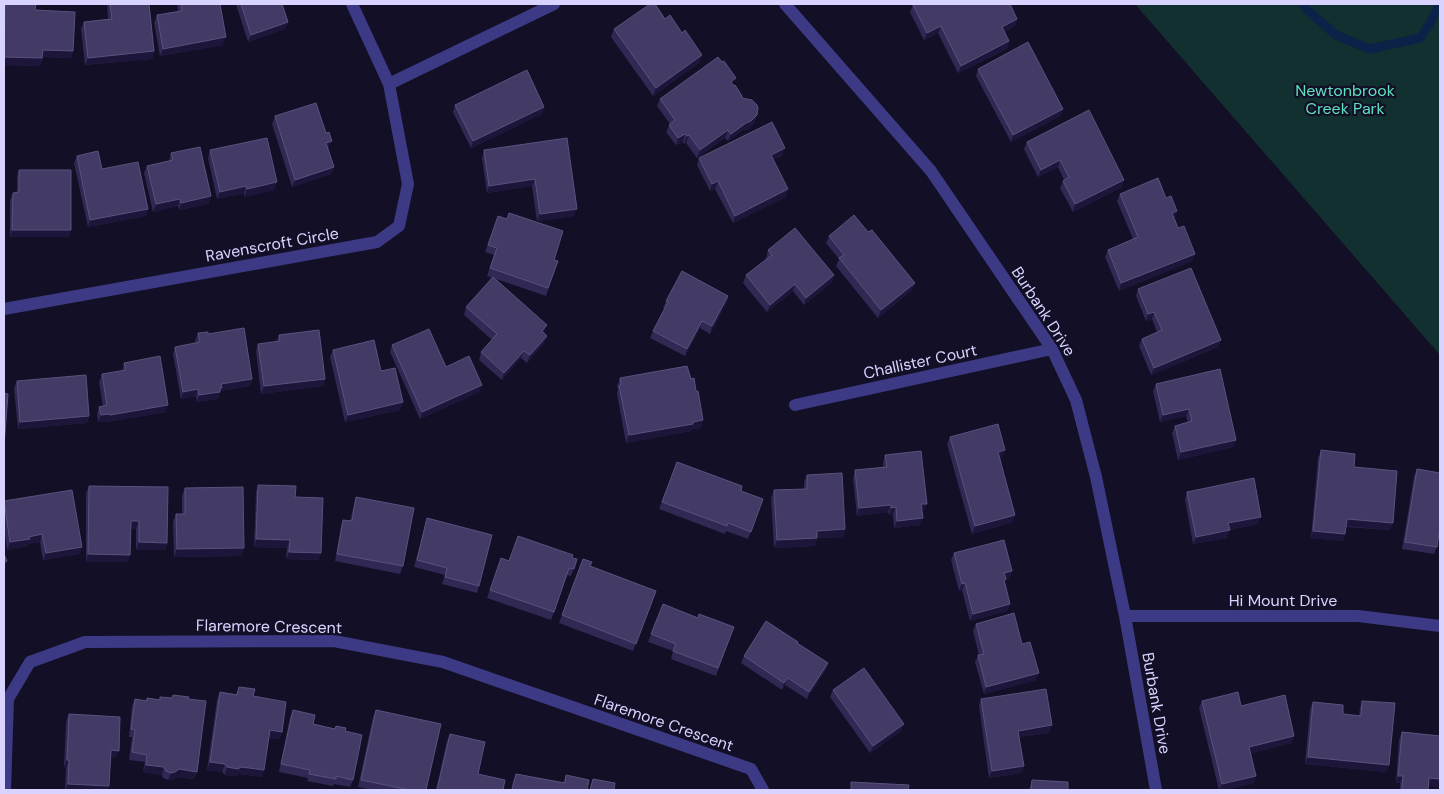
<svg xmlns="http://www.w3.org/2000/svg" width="1444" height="794" viewBox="0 0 1444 794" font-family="'DM Sans',sans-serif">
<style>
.green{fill:#12302f}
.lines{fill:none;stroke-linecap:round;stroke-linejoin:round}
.stream{stroke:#0c2248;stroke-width:9}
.street{stroke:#3d3a85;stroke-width:12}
.wall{fill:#312854}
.shaded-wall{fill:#1d163a}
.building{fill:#433a66;stroke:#5a527e}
.labels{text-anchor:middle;stroke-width:4.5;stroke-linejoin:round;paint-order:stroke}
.park-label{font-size:16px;fill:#5fe0c0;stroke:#130f26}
.street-label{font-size:16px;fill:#d9d4ff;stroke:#130f26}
</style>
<rect width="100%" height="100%" fill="#130f26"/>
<path class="green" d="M1135 4H1440V355Z"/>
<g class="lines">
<path class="stream" d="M1303 4 1306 9 1336 35 1370 49 1420 38 1431 22 1439 4"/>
<path class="street" d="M785 4 931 171 1052 349 1076 400 1096 477 1125 616 1156 790
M389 84 554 4
M4 309 377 242 399 226 408 184 389 84 352 4
M795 405 1052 349
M1125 616H1358L1440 626
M5 790 8 699 30 662 85 642 334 641 443 662 751 769 763 790"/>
</g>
<path class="wall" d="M4 4H36L35 10 73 51 71 58 43 57 40 66 4 65Z
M107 4H149L154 51 152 59 85 65 81 29 84 22 108 19Z
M177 4H220L223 45 160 56 154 23 157 15 178 11Z
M236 4H282L288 22 285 29 248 42Z
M913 5 1017 19 1015 26 1004 32 1009 41 1007 49 958 73 938 33 924 40 910 12Z
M665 19 700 62 653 96 611 37 614 29Z
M978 69 1063 109 1060 116 1011 142 976 76Z
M733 85 742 98 757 115 754 123 749 129 743 130 728 141 725 138 697 158 686 143 684 144 683 142 676 145 666 132 670 124 657 106 660 99Z
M455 105 544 107 542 114 471 148 453 112Z
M275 116 329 148 328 149 334 167 331 174 292 187 272 124Z
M567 138 574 216 537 221 532 186 487 193 482 158 484 150Z
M1027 142 1122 187 1073 212 1060 188 1063 181 1064 180 1058 167 1038 177 1024 149Z
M210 150 277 182 274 190 244 197V193L217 199 208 158Z
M171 153 211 196 208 204 179 210 178 206 153 212 144 173 147 166 169 161Z
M77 156 102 169 148 209 146 216 88 227 74 163Z
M782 156 773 160 786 197 733 223 715 189 710 191 697 165 699 158Z
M19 170 69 237H10V200L13 193H17V177Z
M1120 194 1175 219 1178 228 1195 254 1192 261 1119 291 1105 257 1108 250 1133 239 1117 201Z
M498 216 554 260 558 261 546 296 493 278 544 333V343L527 363 521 358 502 380 479 360 481 352 492 340 464 315 466 307 493 278 487 276 494 255 485 252Z
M829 236 915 283 912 290 878 318 836 266 839 259 826 243Z
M768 250 834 275 831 283 804 305 793 291 767 312 743 283 746 275 766 259V258Z
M1138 289 1221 340 1218 347 1151 375 1139 346 1142 339 1157 332 1152 319 1146 321 1136 296Z
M728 296 726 304 710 334 700 328 685 356 650 338 653 331 665 309 663 308 666 301Z
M198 333 208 334 252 379 250 386 220 391 218 399 197 402 196 396 181 399 173 354 175 347 196 343 195 341Z
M279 335 325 379 323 386 261 394 256 351 258 344 276 342Z
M392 345 446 367 482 385 479 392 420 419 390 352Z
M333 350 381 371 403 402 400 410 345 422 330 357Z
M124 363 166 412 107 422V421L98 422 97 414 99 407 103 406 99 382 102 374 122 371Z
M620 378 701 428 692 429 691 431 626 443 617 394 618 389 617 386Z
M17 381 89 416 87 423 18 429 14 388Z
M1156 384 1236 440 1233 447 1178 460 1172 433 1175 426 1188 422 1186 416 1160 422 1153 391Z
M950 437 1002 458H1000L1013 522 972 534 947 444Z
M1321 450 1354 467 1390 530 1346 527 1343 541 1311 538 1318 458Z
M885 455 924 511H922L920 525 894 528 893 514 889 515 888 512 857 516 853 478 855 470 883 467V462Z
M677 462 741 491 763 499 748 539 726 531 725 534 659 509Z
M1417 469 1440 473V540L1438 539 1437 547 1434 554 1402 549 1414 476Z
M807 475 845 529 843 537 817 538 815 546 774 548 771 498 774 490 804 489V482Z
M258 485 295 497 321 553 318 560 286 559 287 548 254 547 256 492Z
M89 486 167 543 165 550H136V529L131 528 128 562H86V493Z
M185 488 244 548 241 556 174 557 173 522 176 514H182V495Z
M1187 492 1258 524 1229 530 1227 538 1193 544 1185 499Z
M356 497 403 566 400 574 335 561 341 527 343 520 350 521 354 504Z
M4 501 82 547 79 554 43 560 40 542 28 544 27 546 7 550 4 527Z
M427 518 479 586 477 593 442 584 445 575 414 567 425 525Z
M954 553 1012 571 1009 579 1006 580 1005 582 1010 604 1007 611 970 621 962 590 959 591 951 560Z
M501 558 509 561 572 558 577 559 571 576 567 575 551 620 487 598Z
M583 559 590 566 656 591 633 651 559 623Z
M663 604 698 618 734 627 716 676 671 659 673 651 648 642Z
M976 624 1036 680 984 694 975 662 978 655H979L973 631Z
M797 643 828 663 825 671 807 699 785 685 782 690 741 663 744 656Z
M239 687 253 696 282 732 279 739 269 738 262 777 239 774 236 776 225 775 222 772 207 770 217 700 220 692 236 694Z
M833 690 904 724 901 731 870 753 830 697Z
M173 695 188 699 197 772 194 779 176 777 173 780H168L163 778 162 775 143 772 145 762 129 760 132 737H129L132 706 135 699 146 701 147 698 159 700 172 698Z
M981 699 1052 725 1049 733 1019 737 1024 766 1021 773 989 778 979 706Z
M1202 701 1241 706 1292 743 1251 753 1254 783 1224 790H1219L1199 708Z
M1362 701 1387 772 1305 764 1310 709 1313 702 1343 714 1359 716 1360 708Z
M293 710 313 724 345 731 353 780 350 787 334 784 333 786 307 781 308 778 279 772 290 717Z
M376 710 426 790H372L358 787 373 717Z
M69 714 116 758H110L107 790H65L66 768 64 767 66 722Z
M1402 732 1440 736V787L1429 786 1428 790H1400V783H1396L1399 740Z
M450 734 478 774 503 790H436L447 741Z
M516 774 563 783 566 775 587 790H511L513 781Z
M1032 780 1068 790H1029Z"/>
<path class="shaded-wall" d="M1017 19 1015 26 999 34 1002 27Z
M288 22 285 29 248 42 251 35Z
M941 26 938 33 924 40 927 33Z
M226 37 223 45 160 56 163 49Z
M1009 41 1007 49 958 73 961 66Z
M43 50 73 51 71 58 40 57Z
M154 51 152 59 85 65 88 58Z
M702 55 700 62 653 96 656 88Z
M4 57 42 58 40 66 4 65Z
M544 107 542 114 471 148 473 141Z
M1063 109 1060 116 1011 142 1013 135Z
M757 115 754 123 749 129 743 130 728 141 731 134Z
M728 130 725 138 697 158 700 150Z
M685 134 683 142 676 145 678 138Z
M689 135 686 143 684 144 687 136Z
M332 141 329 148 323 150 326 143Z
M785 148 782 156 768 162 771 155Z
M1060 160 1058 167 1038 177 1041 170Z
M334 167 331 174 292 187 295 180Z
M535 179 532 186 487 193 489 186Z
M1124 180 1122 187 1073 212 1075 204Z
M718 181 715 189 710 191 712 184Z
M277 182 274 190 244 197 247 189Z
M246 186 244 193 217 199 220 192Z
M788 189 786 197 733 223 735 216Z
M211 196 208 204 179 210 181 203Z
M180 199 178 206 153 212 156 204Z
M148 209 146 216 88 227 90 220Z
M577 209 574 216 537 221 540 214Z
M1177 211 1175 219 1172 213Z
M12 230H71L69 237H10Z
M1195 254 1192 261 1119 291 1121 283Z
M834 275 831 283 804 305 806 298Z
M915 283 912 290 878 318 881 310Z
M795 284 793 291 767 312 770 305Z
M728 296 726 304 710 334 712 326Z
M1154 312 1152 319 1146 321 1148 314Z
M702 321 700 328 685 356 687 349Z
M547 325 544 333 542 331Z
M547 336 544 343 527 363 530 355Z
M1221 340 1218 347 1151 375 1154 368Z
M524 351 521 358 502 380 504 373Z
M252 379 250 386 220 391 218 399 197 402 199 395 221 384Z
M325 379 323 386 261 394 264 386Z
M482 385 479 392 420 419 422 412Z
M198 389 196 396 181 399 183 392Z
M403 402 400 410 345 422 348 415Z
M168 405 166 412 107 422 110 415Z
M1189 409 1186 416 1160 422 1163 415Z
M110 414 107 421 98 422 101 415Z
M89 416 87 423 18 429 20 422Z
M703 420 701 428 692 429 691 431 626 443 629 435Z
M1236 440 1233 447 1178 460 1181 452Z
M1005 450 1002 458 996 459 998 452Z
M921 504H927L924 511 918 512Z
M891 505 888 512 857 516 859 508Z
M896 507 893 514 889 515 891 508Z
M1015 515 1013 522 972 534 975 526Z
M1261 517 1258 524 1225 531 1228 523Z
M923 518 920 525 894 528 897 521Z
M1347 519 1393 523 1390 530 1344 526Z
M131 521H139L136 529 128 528Z
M845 529 843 537 814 538 817 531Z
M1230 530 1227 538 1193 544 1196 537Z
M1313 531 1345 534 1343 541 1311 538Z
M42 534 40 542 28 544 27 546 7 550 10 542 29 537Z
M817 538 815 546 774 548 777 540Z
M256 539 290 540 287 548 254 547Z
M139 542 167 543 165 550H136Z
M82 547 79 554 43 560 46 553Z
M244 548 241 556 174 557 177 549Z
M289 552 321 553 318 560 286 559Z
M88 554 130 555 128 562H86Z
M7 561 5 569H4V563Z
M1012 571 1009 579 1006 580 1003 587 1004 573Z
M965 583 962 590 959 591 962 584Z
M1010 604 1007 611 970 621 973 614Z
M828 663 825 671 807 699 809 692Z
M1039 673 1036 680 984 694 986 687Z
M788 678 785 685 782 690 784 683Z
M904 724 901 731 870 753 873 746Z
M1052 725 1049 733 1015 738 1018 731Z
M270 730 282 732 279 739 267 738Z
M1294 736 1292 743 1247 754 1249 747Z
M111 750 119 751 116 758H108Z
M1308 757 1389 765 1387 772 1305 764Z
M67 760H69L66 768 64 767Z
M210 762 225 764 222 772 207 770Z
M146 765 164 767 162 775 143 772Z
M1024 766 1021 773 989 778 992 771Z
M227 767H241L264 770 262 777 239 774 236 776 225 775Z
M179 769 197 772 194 779 176 777 173 780H168L171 773Z
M1256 776 1254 783 1224 790H1219L1222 784Z
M1398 776H1403L1400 783H1396Z
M1429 778 1440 779V787L1426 786Z
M68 784 109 786 107 790H65Z"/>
<path class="building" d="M5 4H36L35 10 75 12 73 51 43 50 42 58 4 57Z
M110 4H149L154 51 88 58 84 22 112 19Z
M181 4H220L226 37 163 49 157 15 182 11Z
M241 4H282L288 22 251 35Z
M650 4H655L665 19 670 15 682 33 685 30 702 55 656 88 614 29Z
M915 4H1010L1017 19 1002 27 1009 41 961 66 941 26 927 33 913 5Z
M1028 42 1063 109 1013 135 978 69Z
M718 57 722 62 724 61 736 78 731 82 734 86 735 85 742 96V98L752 100 757 105 758 108 757 115 751 121 746 123 731 134 728 130 700 150 689 135 687 136 685 134 678 138 669 125 675 120 660 99Z
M527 70 544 107 473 141 455 105Z
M316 103 326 133 329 132 332 141 326 143 334 167 295 180 275 116Z
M1089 110 1124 180 1075 204 1063 181 1069 177 1060 160 1041 170 1027 142Z
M772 122 785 148 771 155 788 189 735 216 718 181 712 184 699 158Z
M267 138 277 182 247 189 246 186 220 192 210 150Z
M567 138 577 209 540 214 535 179 489 186 484 150Z
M200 147 211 196 181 203 180 199 156 204 147 166 173 160 171 153Z
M98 151 102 169 138 162 148 209 90 220 77 156Z
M19 170H71V230H12L13 193 19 192Z
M1158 178 1166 198 1171 196 1177 211 1172 213 1178 228 1184 226 1195 254 1121 283 1108 250 1138 237 1120 194Z
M509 213 563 231 554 260 558 261 548 288 490 268 497 248 488 245 498 216 507 219Z
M854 215 868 232 872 230 915 283 881 310 839 258 844 255 829 236Z
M795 228 834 275 806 298 795 284 770 305 746 275 772 255 768 250Z
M1191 268 1221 340 1154 368 1142 339 1162 330 1154 312 1148 314 1138 289Z
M682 271 728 296 712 326 702 321 687 349 653 331 668 302 666 301Z
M493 277 547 325 542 331 547 336 530 355 524 351 504 373 481 352 497 334 466 307Z
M244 328 252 379 221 384 222 388H220V392L199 395 198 389 183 392 175 347 200 342 198 333 208 332V334Z
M429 329 446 367 469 356 482 385 422 412 392 345Z
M319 330 325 379 264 386 258 344 280 341 279 335Z
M374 340 381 371 395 368 403 402 348 415 333 350Z
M160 356 168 405 110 415V414L101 415 99 407 107 405 102 374 126 370 124 363Z
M687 366 691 379 694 378 696 391H698L703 420 693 422V424L629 435 619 386 621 384 620 378Z
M1220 369 1236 440 1181 452 1175 426 1192 421 1189 409 1163 415 1156 384Z
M86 375 89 416 20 422 17 381Z
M4 393 8 394 4 446Z
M998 424 1005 450 998 452 1015 515 975 526 950 437Z
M1321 450 1355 454 1354 467 1397 471 1393 523 1347 519 1345 534 1313 531Z
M921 451 927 504H921L923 518 897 521 896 507 891 508V505L859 508 855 470 887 467 885 455Z
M677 462 742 486 741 491 763 499 751 532 728 523 727 526 662 502Z
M1417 469 1440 473V532H1439L1437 547 1405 542Z
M842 473 845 529 817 531V538L777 540 774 490 807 489V475Z
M1254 478 1261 517 1228 523 1230 530 1196 537 1187 492Z
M258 485 296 486 295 497 323 498 321 553 289 552 290 540 256 539Z
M89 486 168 487 167 543 139 542V521H131L130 555 88 554Z
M243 487 244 548 177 549 176 514H185V488Z
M72 490 82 547 46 553 42 534 29 537 30 539 10 542 4 501Z
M356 497 414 508 403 566 337 554 343 520 352 521Z
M427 518 492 535 479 586 445 577 447 568 417 560Z
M518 536 573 555 572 558 577 559 574 569 569 568 554 612 490 590 501 558 509 561Z
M1004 540 1012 571 1004 573 1006 579 1004 580 1010 604 973 614 965 583 962 584 954 553Z
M4 554 7 561 4 563Z
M583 559 592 562 590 566 656 591 636 644 562 615Z
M663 604 698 618 699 614 734 627 718 668 673 651 676 644 651 634Z
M1014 613 1022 644 1030 642 1039 673 986 687 978 655 984 654 976 624Z
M766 621 798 642 797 643 828 663 809 692 788 678 784 683 744 656Z
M864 668 904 724 873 746 833 690Z
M239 687 255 689 253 696 286 702 282 732 270 730 264 770 241 767 238 769 227 767 225 764 210 762 220 692 237 695Z
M1046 689 1052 725 1018 731 1024 766 992 771 981 699Z
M1238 692 1241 706 1285 695 1294 736 1249 747 1256 776 1222 784 1202 701Z
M173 695 189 697 188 699 206 701 197 772 179 769 175 772 171 773 166 771 164 767 146 765 147 755 132 752 135 730 131 729 135 699 147 701V698L160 700V697L172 698Z
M1362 701 1395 703 1389 765 1308 757 1313 702 1343 705V714L1361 716Z
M293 710 315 715 313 724 335 729 336 726 346 728 345 731 362 735 353 780 336 776V779L309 774 310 770 281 764Z
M376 710 441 724 426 790H410L361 780Z
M69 714 120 717 119 751 111 750 109 786 68 784 69 760H67Z
M1402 732 1440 736V779L1429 778 1428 790H1402L1403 776H1398Z
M450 734 485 742 478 774 505 780 503 790H437Z
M516 774 565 783 566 775 589 780 587 790H512Z
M593 779 615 783 614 790H590Z
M1032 780 1068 782V790H1031Z
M851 782 909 785 908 790H851Z"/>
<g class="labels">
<g class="park-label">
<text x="1345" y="96">Newtonbrook<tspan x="1345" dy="18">Creek Park</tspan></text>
</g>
<g class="street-label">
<text transform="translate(272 244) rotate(-10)" y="6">Ravenscroft Circle</text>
<text transform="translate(1044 311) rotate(57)" y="6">Burbank Drive</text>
<text transform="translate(920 361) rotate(-12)" y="6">Challister Court</text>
<text x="1283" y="606">Hi Mount Drive</text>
<text transform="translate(269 626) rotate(1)" y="6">Flaremore Crescent</text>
<text transform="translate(1157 703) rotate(80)" y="6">Burbank Drive</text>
<text transform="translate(664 722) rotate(19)" y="6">Flaremore Crescent</text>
</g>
</g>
<rect width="1444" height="794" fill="none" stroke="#d9d4ff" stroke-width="10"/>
</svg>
